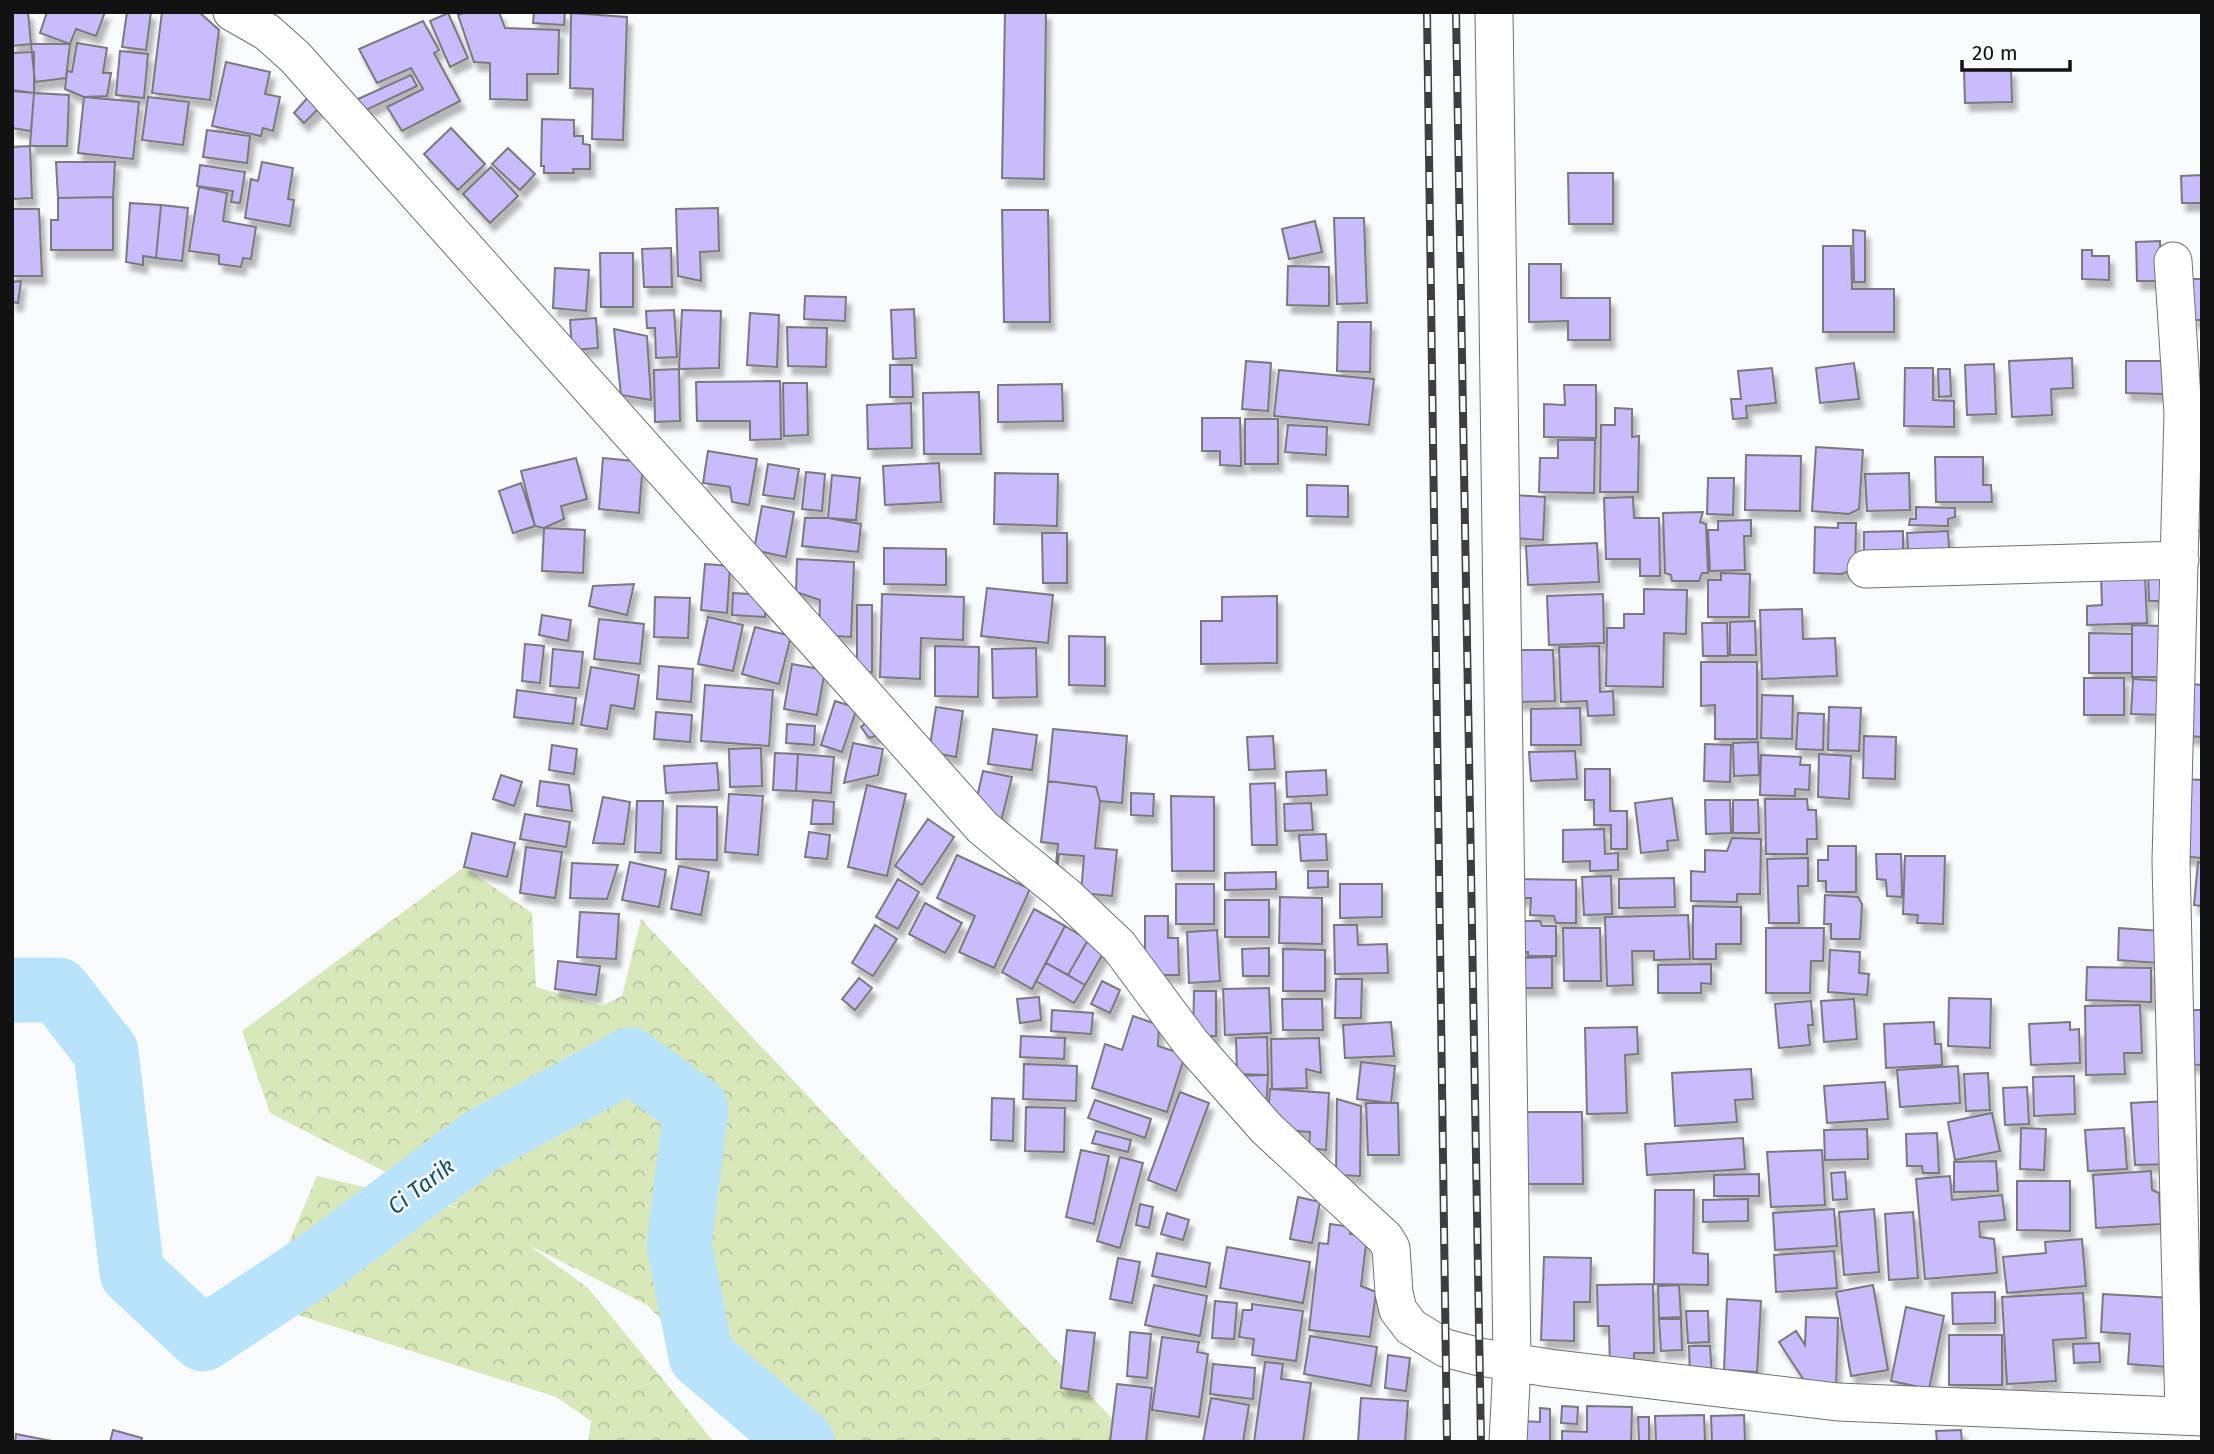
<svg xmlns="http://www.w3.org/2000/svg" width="2214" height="1454" viewBox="0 0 2214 1454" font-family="'Fira Sans',sans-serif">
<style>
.forest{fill:url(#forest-crowns)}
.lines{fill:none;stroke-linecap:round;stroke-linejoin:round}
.river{stroke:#b9e3fa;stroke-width:65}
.building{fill:#c8bcfc;stroke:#7a7a7c;stroke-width:2;filter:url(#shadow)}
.minor-casing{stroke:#707173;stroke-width:39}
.minor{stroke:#fff;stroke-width:37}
.rail-casing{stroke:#3e3e40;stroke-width:8}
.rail{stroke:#f9fafc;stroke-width:5;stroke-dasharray:16;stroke-linecap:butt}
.labels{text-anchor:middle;stroke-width:5;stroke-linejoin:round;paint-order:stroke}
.water-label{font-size:23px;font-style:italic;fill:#16506a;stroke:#f9fafc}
</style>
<defs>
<pattern id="forest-crowns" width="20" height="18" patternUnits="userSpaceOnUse" patternTransform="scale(1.75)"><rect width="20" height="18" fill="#d8e8ba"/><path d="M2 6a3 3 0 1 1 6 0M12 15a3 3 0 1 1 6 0" fill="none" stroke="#b8c69f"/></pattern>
<filter id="shadow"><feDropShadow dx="4.5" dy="8" stdDeviation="2" flood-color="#0004"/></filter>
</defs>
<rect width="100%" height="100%" fill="#f9fafc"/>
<path class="forest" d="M464 867 532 913 536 987 601 1006 622 996 641 919 1134 1442H778L647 1305 529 1245 588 1288 714 1442H588L591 1421 556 1397 263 1304 317 1176 456 1208 270 1113 242 1031Z"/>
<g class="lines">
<path class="river" d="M12 990H58L106 1052 132 1273 203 1339 316 1264 481 1141 630 1060 696 1109 679 1244 701 1356 802 1442"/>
</g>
<path class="building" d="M12 12H28L31 44 12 46Z
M47 12H105L96 36 76 29 70 44 40 33Z
M127 12H151L146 50 122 47Z
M162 12H199L219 30 210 100 152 93Z
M466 12H499L505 28 559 30 558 74H527V100L490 99V63L474 62 458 15Z
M534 12H565L564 25 533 23Z
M1005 12H1046L1044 179 1002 178Z
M448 13 468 58 450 67 430 21Z
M571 13 627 17 623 140 592 139 593 89 570 88Z
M423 21 439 50 434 53 460 101 402 131 387 107 423 89 411 68 377 83 359 49Z
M77 43 107 48 103 73H111L107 96 84 97 65 89 67 71 72 72Z
M31 44H70L66 78 35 82Z
M120 51 148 54 144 98 116 95Z
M34 52V93L12 90V53Z
M226 62 270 72 265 94 280 97 273 131 263 128 261 136 212 126Z
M2011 69 2012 102 1965 103 1964 70Z
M411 75 417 86 364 111 358 99Z
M12 91 34 93 31 131 12 128Z
M34 93 69 95 67 146H30Z
M310 95 321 106 304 123 294 113Z
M84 97 139 102 133 159 78 153Z
M148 97 189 102 183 145 142 140Z
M542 119 574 120V136H583V144L590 145V169H573L574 173H544V166H541Z
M451 128 485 164 458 190 424 154Z
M207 130 250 136 247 163 203 157Z
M30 146 32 198 12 199V147Z
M508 148 535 174 520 190 492 164Z
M56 162H115L113 197 58 198Z
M262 162 293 168 288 199 294 200 290 226 245 218 251 179 258 181Z
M200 165 245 172 240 203 231 202 233 191 197 186Z
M491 167 518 196 490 223 463 194Z
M1568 173H1613V224H1569Z
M2202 175V203H2182L2181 176Z
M199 187 227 193 223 221 256 227 251 259 243 258 241 267 219 264V255L189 251Z
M113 197V250H51V220H58V198Z
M130 203 161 205 156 258 143 256V265L126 262Z
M161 205 188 208 182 261 156 258Z
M718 208 719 251 700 252 701 281 678 276 676 209Z
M12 209H39L42 276H12Z
M1002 210H1048L1050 322H1004Z
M1334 218H1364L1367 303 1337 304Z
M1315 221 1322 252 1289 259 1282 229Z
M1853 230 1865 231V282H1854Z
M2160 241 2161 281H2137L2136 242Z
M1823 246H1851L1852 289H1894V332H1823Z
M671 248 672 287H644L642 249Z
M2082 250H2092V256H2109V280L2082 279Z
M600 253H633V307H601Z
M1529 264H1561V298H1610V340H1568V321L1529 322Z
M1288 266 1329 267V306L1287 305Z
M555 268 589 270 586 311 553 308Z
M2191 279H2202V320H2193Z
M21 281 18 303 12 302V282Z
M805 296 846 297 845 321 804 319Z
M914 309 916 358 893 359 891 310Z
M674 310 677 357 656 358 655 328H647L646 311Z
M682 310 721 311 719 368 679 369Z
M750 313 779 315 777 367 747 365Z
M596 318 598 348 572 350 570 320Z
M1338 322H1371L1370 372 1337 371Z
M787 327 827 328 826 367 788 366Z
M614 329 647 336 651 400 621 395Z
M2072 358 2073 388 2051 389 2052 415 2012 417 2009 361Z
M1246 361 1271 363 1268 411 1242 409Z
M2126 361H2165V394L2126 393Z
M1854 363 1859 399 1820 403 1816 368Z
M1994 364 1996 414 1967 415 1965 365Z
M890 365H912L913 397H890Z
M1772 368 1776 403 1746 406 1747 418 1733 419 1731 399H1741L1738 371Z
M1905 368H1933V400L1954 401V427L1904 426Z
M679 369 680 421 655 422 654 370Z
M1938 369H1950L1951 396 1939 397Z
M1279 370 1374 379 1369 425 1274 416Z
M780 381 781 439 750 440V421H697L696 382Z
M783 383H807L808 435 784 436Z
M1062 384 1063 421 998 422V385Z
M1564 385H1596V438L1544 437V404L1565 405Z
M979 392 981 454H924L923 393Z
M911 403 912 448 868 449 867 405Z
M1615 408 1632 409V437L1639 436 1638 492H1600L1601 425H1615Z
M1202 418H1240L1241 466 1220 465V451H1202Z
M1245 419H1278V464H1245Z
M1288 425 1327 427 1326 455 1285 452Z
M1558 440H1595L1594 493 1539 492 1540 458H1558Z
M1816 447 1863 450 1859 509 1849 514 1812 511Z
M708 451 757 459 749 505 732 502 730 487 703 483Z
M1746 455 1801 456 1800 511 1745 510Z
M1935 457H1983V485H1991L1992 502H1936Z
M576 458 587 499 561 506 564 519 544 528 535 526 521 471Z
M603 458 643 462 639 513 599 509Z
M939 463 941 502 885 505 883 466Z
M768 464 799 469 794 499 763 495Z
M806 472 825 474 822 511 802 509Z
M995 473 1058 474 1057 526 994 524Z
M1909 473 1910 510 1867 511 1865 474Z
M832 475 860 478 856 520 828 518Z
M1708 478H1734L1733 515 1707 514Z
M521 483 535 526 513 533 499 491Z
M1307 485 1348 486V517L1307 516Z
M2187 488H2202V531L2185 530Z
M1514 495 1545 497 1543 540 1512 538Z
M1633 497 1634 518H1659L1660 576H1640V559H1606L1604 498Z
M762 506 794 512 786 557 754 550Z
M1916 507 1955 508V517L1948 519V526L1909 525 1910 519H1916Z
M1703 512 1700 522 1706 524 1708 573H1702L1699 581H1672L1671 575 1665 573 1663 513Z
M805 518H828L861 524 858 552 802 546Z
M1751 520V536H1744L1745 570 1710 571 1708 530H1718V521Z
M1838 523H1856L1855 568 1842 574 1814 573 1815 527 1838 528Z
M544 528 585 530 583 573 542 571Z
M1903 531V562H1864V532Z
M1948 531 1950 565 1909 567 1907 533Z
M1042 533H1067V583H1043Z
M1597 543 1599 582 1528 585 1526 546Z
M884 548 946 549V585L884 584Z
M797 559 854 562 851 637 819 635 820 600 796 592Z
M705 564 730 566 727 613 701 610Z
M2148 572H2168L2169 601H2149Z
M1721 573 1750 574 1749 617H1708V580H1721Z
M2145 575 2147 623 2087 625V606L2102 605 2101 576Z
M634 584 627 615 589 606 593 586Z
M987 588 1053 595 1048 643 981 636Z
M1644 589 1687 590 1686 634 1664 633 1663 687 1606 686 1607 628H1624V614H1644Z
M733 593 766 595 765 617 732 615Z
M882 594 964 597 963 640 921 638 920 679 880 677Z
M1603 594 1604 643 1549 645 1547 596Z
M1277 596V663L1201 664V621H1222V597Z
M655 597 690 598 688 638 654 637Z
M857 605H872V672H857Z
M1802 609 1803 639 1835 638 1837 676 1762 679 1760 610Z
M542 615 571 620 568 641 539 635Z
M708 617 743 625 733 671 698 664Z
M599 619 644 624 640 664 594 659Z
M1755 621 1756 655H1730V622Z
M1702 623H1727L1728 656H1703Z
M2132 625 2162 626 2166 677H2132Z
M755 627 791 636 779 684 742 674Z
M2089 633 2132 634V673H2089Z
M1069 636 1105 637V686L1069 685Z
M525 644 544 646 540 683 522 681Z
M935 646 979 647 978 697 935 696Z
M1599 646 1600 692 1613 691 1614 715 1588 716 1587 701 1561 702 1559 647Z
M1036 648 1037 697 993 698 992 649Z
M553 649 583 652 579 688 550 686Z
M1517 650H1553L1555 701 1518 702Z
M1701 662H1757V739H1715V705L1701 706Z
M792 664 825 670 817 715 784 709Z
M659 666 693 669 691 702 657 699Z
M591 667 639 675 634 709 611 705 607 729 581 725Z
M2084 678H2124V715H2084Z
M2133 679 2165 681 2164 715 2131 714Z
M2191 684 2202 685V737L2187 736Z
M705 685 773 690 769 746 701 741Z
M517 690 576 698 573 724 514 717Z
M1762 695 1793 696 1792 739 1761 738Z
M835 701 857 708 842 752 821 745Z
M936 707 963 711 956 757 929 752Z
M1829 707 1861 708 1859 751 1828 750Z
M1580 708 1581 745H1531V709Z
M656 712 692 715 690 742 654 739Z
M1798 713 1824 714 1823 750 1796 749Z
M869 720 881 734 869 738 861 727Z
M787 724 815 726 814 745 786 743Z
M993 729 1037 735 1032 770 988 764Z
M1053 729 1127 736 1122 803 1100 801 1096 787 1048 781Z
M1273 736 1275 769 1249 770 1247 737Z
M1864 736 1896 737 1895 779 1863 778Z
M1758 742 1759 775 1734 776 1733 743Z
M853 743 883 749 878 775 844 783Z
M1705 744 1731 745 1730 782 1704 781Z
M552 745 577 749 574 774 549 770Z
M761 748 762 786 730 787 729 749Z
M1575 751 1577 779 1531 781 1529 752Z
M775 753 798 754 796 791 773 790Z
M798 754 834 757 831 793 796 791Z
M1819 754 1851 756 1849 799 1818 797Z
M1761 755 1801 757 1800 765H1810L1809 790 1795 789V796L1760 795Z
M717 763 719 790 666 793 664 766Z
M1585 769H1610V811H1627V849H1611V825H1594V800H1585Z
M1326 770 1327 795 1287 797 1286 772Z
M983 771 1012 777 1001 821 976 802Z
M501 775 522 782 514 806 493 799Z
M2184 779 2202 780V858L2179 856Z
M540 781 569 785 572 811 537 806Z
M1048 781 1096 787 1100 801 1095 848 1117 850 1112 896 1081 893 1084 856 1059 854 1058 864H1056L1058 844 1041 842Z
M1275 783 1277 845H1252L1250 784Z
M867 785 906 794 887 876 848 867Z
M1131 793 1154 794 1153 816 1131 815Z
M729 794 763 796 758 855 725 852Z
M1171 796 1214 797V871H1172Z
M603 797 630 802 624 844 593 843Z
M1672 798 1678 840 1667 841 1668 850 1641 853 1635 803Z
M1765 799H1807L1808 810H1816L1817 839H1807V854H1766Z
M813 800 834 802 833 824H811Z
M1705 800H1730L1731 833 1706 834Z
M1733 800H1758L1759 833H1733Z
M637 801H663L661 853 635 852Z
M1311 803 1313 830 1285 831 1284 804Z
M677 806 717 807V860L676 859Z
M525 814 570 822 566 847 520 839Z
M928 819 954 837 922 885 895 866Z
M1604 829 1605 854 1618 853V870L1590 871V861L1563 862V830Z
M809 832 830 835 827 859 805 857Z
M472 833 515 843 507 877 464 867Z
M1326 834 1327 860 1301 861 1299 835Z
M1732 838 1761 839 1760 894H1737V902L1691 901V871L1705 872V850L1727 851Z
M1828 846H1856V892H1826V881H1818V860H1828Z
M526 847 562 852 555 898 520 893Z
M1876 854H1901L1902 897 1887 896 1886 880 1877 879Z
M957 855 1030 889 994 968 959 952 975 916 937 898Z
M1905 856H1945L1943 924 1917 923 1918 915 1903 914Z
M1808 858V886H1798L1799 923H1769L1767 859Z
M630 862 666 870 659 907 622 900Z
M2198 862 2202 863V906L2194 905Z
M572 863 618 865 607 899 570 898Z
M679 866 709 872 701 915 671 909Z
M1308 871H1328V887L1308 888Z
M1276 872V889L1225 890V873Z
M1611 876 1612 914 1584 915 1582 877Z
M1674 878 1675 907 1619 908V879Z
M898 879 919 892 898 929 876 917Z
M1513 879 1576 880V923H1556L1554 916 1530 915 1531 898H1512Z
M1176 884H1214V924H1176Z
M1340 884H1382V917L1340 918Z
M1825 895 1858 897 1862 904 1860 939H1831V924H1824Z
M1280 897 1322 898V944L1279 943Z
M1225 900H1269V937H1225Z
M925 903 962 923 945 953 909 934Z
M1693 906 1741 907V944H1716V959H1693Z
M1034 909 1065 926 1032 989 1002 972Z
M580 912 619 914 616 959 577 957Z
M1688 915 1690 959 1654 960V951H1632L1633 985 1607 986 1605 917Z
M1145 916H1168V938H1178L1179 975H1145Z
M1513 921H1540L1542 926H1556V956H1528V952H1513Z
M875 925 897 939 873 976 852 963Z
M1334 925H1357L1358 945 1387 944 1388 973 1335 974Z
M1065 926 1088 940 1068 975 1046 963Z
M1563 928H1600L1601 981H1564Z
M1766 928H1824L1823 961H1811L1810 993H1766Z
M2119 928 2160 931 2158 963 2118 960Z
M1217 930 1220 981 1189 983 1187 932Z
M1088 940 1105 950 1085 985 1068 975Z
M1269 948V976H1243L1242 949Z
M1283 949 1325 950V991H1283Z
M1830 950 1860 952 1859 973 1869 974 1867 995 1828 992Z
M1552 957V988H1521V958Z
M558 961 600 966 596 995 555 989Z
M1046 963 1085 985 1074 1003 1036 981Z
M1711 964V984L1701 983V993H1658V965Z
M2087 967 2151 968V1002L2086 1000Z
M859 978 872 988 855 1010 842 999Z
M1336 979H1362L1361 1018H1335Z
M1102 981 1120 990 1110 1013 1091 1004Z
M1269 988 1271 1033 1225 1035 1223 989Z
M1194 991H1216V1036H1193Z
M1039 997 1041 1020 1020 1023 1017 999Z
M1949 998 1991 999 1990 1048 1948 1046Z
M1282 999H1322L1323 1030H1283Z
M1854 999 1857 1039 1824 1042 1821 1001Z
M1811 1001 1813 1025H1808L1810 1045 1779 1048 1775 1004Z
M2140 1005 2142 1053H2124L2125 1074 2086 1075 2085 1006Z
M1052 1010 1093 1013 1091 1034 1051 1031Z
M2183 1010H2202V1065L2182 1064Z
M1133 1016 1159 1025 1158 1046 1185 1055 1167 1112 1092 1088 1105 1044 1122 1050Z
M1391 1022 1394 1056 1345 1058 1343 1025Z
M1934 1022 1935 1044H1941L1942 1065 1886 1068 1884 1024Z
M2070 1022V1030L2079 1029 2080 1063 2031 1065 2029 1024Z
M1637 1027 1638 1054 1625 1055 1627 1113 1587 1114 1585 1028Z
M1021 1036 1065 1038 1064 1059 1020 1057Z
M1267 1037 1268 1075 1237 1076 1236 1038Z
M1319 1038 1321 1073 1306 1069 1307 1088 1272 1089 1271 1039Z
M1361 1062 1395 1066 1391 1103 1357 1099Z
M1024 1064 1077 1066 1076 1101 1023 1099Z
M1958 1066 1960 1103 1900 1107 1897 1070Z
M1751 1069 1753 1099 1735 1100 1737 1122 1675 1126 1672 1073Z
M1988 1073 1990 1110 1966 1111 1964 1074Z
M1239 1074 1268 1075 1266 1110Z
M2074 1076 2075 1114 2034 1116 2033 1077Z
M1885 1082 1888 1119 1827 1123 1824 1086Z
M2027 1087 2029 1124 2005 1125 2003 1088Z
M1270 1089 1329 1093 1326 1150 1309 1148 1310 1132 1267 1129Z
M1180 1092 1209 1103 1176 1191 1148 1180Z
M992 1098 1014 1099 1013 1141 991 1140Z
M1337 1099 1361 1106 1360 1176 1336 1175Z
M1095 1100 1151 1119 1145 1138 1088 1118Z
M2167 1101 2171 1164 2135 1165 2131 1103Z
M1366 1103H1398L1399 1155H1368Z
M1026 1107 1065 1108 1064 1152 1025 1151Z
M1525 1112H1582L1583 1184H1526Z
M1992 1113 2000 1151 1955 1160 1948 1122Z
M2021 1128 2046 1129 2044 1170 2020 1169Z
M2124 1128 2127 1169 2088 1171 2085 1130Z
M1867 1129 1868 1159 1825 1160 1824 1130Z
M1096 1131 1131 1140 1128 1152 1092 1143Z
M1937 1133 1939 1173H1923L1922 1166H1907L1906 1134Z
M1743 1138 1745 1169 1647 1175 1645 1144Z
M1081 1150 1109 1156 1094 1224 1066 1217Z
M1822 1150 1825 1205 1771 1207 1767 1152Z
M1120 1157 1143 1163 1120 1248 1097 1241Z
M1996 1161 1998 1191 1954 1192V1162Z
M2151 1171 2152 1190 2159 1193 2161 1224 2096 1228 2093 1175Z
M1845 1172 1847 1199 1833 1200 1831 1173Z
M1759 1174V1196H1714V1175Z
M1950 1176 1952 1200 2002 1195 2005 1220 1979 1222 1980 1237 1994 1239 1997 1273 1925 1279 1916 1179Z
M2017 1181H2070V1231L2017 1230Z
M1655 1190H1694L1693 1253 1708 1254V1285L1654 1284Z
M1298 1197 1320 1202 1312 1243 1290 1239Z
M1748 1199V1221L1703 1222V1200Z
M1140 1204 1153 1207 1149 1228 1136 1225Z
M1834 1209 1837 1246 1775 1250 1773 1213Z
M1874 1209 1879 1272 1844 1275 1839 1212Z
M1913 1212 1918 1278 1889 1280 1885 1214Z
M1167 1213 1189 1220 1183 1240 1161 1234Z
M1330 1224 1352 1227 1350 1234 1367 1236 1361 1286 1376 1292 1370 1337 1309 1330 1319 1243 1328 1244Z
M2082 1239 2086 1286 2007 1293 2003 1257 2046 1253 2045 1242Z
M1227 1247 1310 1262 1303 1303 1220 1288Z
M1834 1251 1837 1288 1776 1292 1774 1255Z
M1157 1253 1210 1263 1206 1287 1152 1276Z
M1544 1257 1591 1258 1590 1302H1574V1341L1541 1340Z
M1118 1258 1140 1262 1132 1303 1110 1299Z
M1653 1284 1654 1353H1634V1370L1610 1371 1609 1326H1598L1597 1285Z
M1154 1285 1207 1296 1200 1336 1145 1325Z
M1679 1285 1681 1317 1659 1318 1658 1286Z
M1873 1285 1888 1370 1851 1376 1836 1292Z
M1995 1292V1323L1953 1324 1952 1293Z
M2083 1293 2086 1338 2053 1340 2056 1381 2007 1384 2002 1297Z
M2103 1294 2172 1298 2168 1367 2128 1364 2130 1334 2101 1332Z
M1727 1299 1761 1301 1757 1372 1724 1370Z
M1215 1301 1237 1303 1234 1339 1212 1338Z
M1252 1304 1303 1311 1296 1361 1252 1355 1254 1339 1239 1337 1243 1310H1252Z
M1906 1307 1944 1316 1929 1389 1891 1381Z
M1686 1311H1708L1709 1342 1688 1343Z
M1806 1317 1838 1318 1836 1389 1809 1388 1779 1342 1796 1331 1805 1345Z
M1659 1319H1681L1682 1350 1661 1351Z
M1067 1330 1095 1333 1088 1392 1061 1388Z
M1130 1332 1151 1334 1147 1378 1127 1376Z
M1949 1335H2002V1385H1949Z
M1310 1336 1377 1347 1371 1386 1304 1374Z
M1162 1337 1199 1342 1197 1352 1208 1354 1199 1417 1152 1410Z
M2099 1343 2100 1362 2074 1363 2073 1344Z
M1689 1346H1710L1712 1378H1690Z
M1388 1355 1410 1358 1406 1391 1385 1388Z
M1265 1362 1283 1364 1281 1379 1311 1383 1303 1442H1254Z
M1213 1364 1255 1368 1253 1399 1210 1394Z
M1117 1384 1152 1388 1146 1442H1110Z
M1211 1398 1249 1405 1243 1442H1203Z
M1361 1398 1408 1401 1405 1442H1358Z
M1562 1406 1578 1407 1577 1424 1561 1423Z
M1587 1406 1632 1407 1631 1442H1562V1431L1587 1432Z
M1540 1408 1550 1409V1442H1524V1421L1540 1422Z
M1704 1415 1705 1442H1656L1655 1416Z
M1744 1415 1745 1442H1712L1711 1416Z
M1638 1417H1649V1442H1639Z
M113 1430 142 1438 141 1442H110Z
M1961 1430 1962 1442H1937L1936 1431Z
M16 1434 57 1442H15Z"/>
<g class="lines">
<g class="minor-casing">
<path id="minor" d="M232 12 267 32 295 57 983 828 1064 894 1119 946 1191 1043 1267 1129 1385 1238 1391 1248 1394 1293 1398 1310 1411 1327 1445 1348 1480 1357 1549 1368 1838 1402 2202 1417
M1494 12 1512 1363 1508 1442
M2173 261 2183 414 2171 861 2184 1416
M1866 569 2180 560"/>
</g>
<use href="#minor" class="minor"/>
<g class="rail-casing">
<path id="rail" d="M1427 12 1447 1442
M1456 12 1481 1442"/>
</g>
<use href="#rail" class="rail"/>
</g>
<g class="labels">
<g class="water-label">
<text transform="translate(421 1186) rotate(-37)" y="8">Ci Tarik</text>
</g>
</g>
<rect width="2214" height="1454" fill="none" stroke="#121213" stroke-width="28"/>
<path d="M1962 60v10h108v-10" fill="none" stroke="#121213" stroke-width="3.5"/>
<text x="1972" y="60" font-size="21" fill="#121213" stroke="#f9fafc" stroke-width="5" paint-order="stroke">20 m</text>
</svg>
